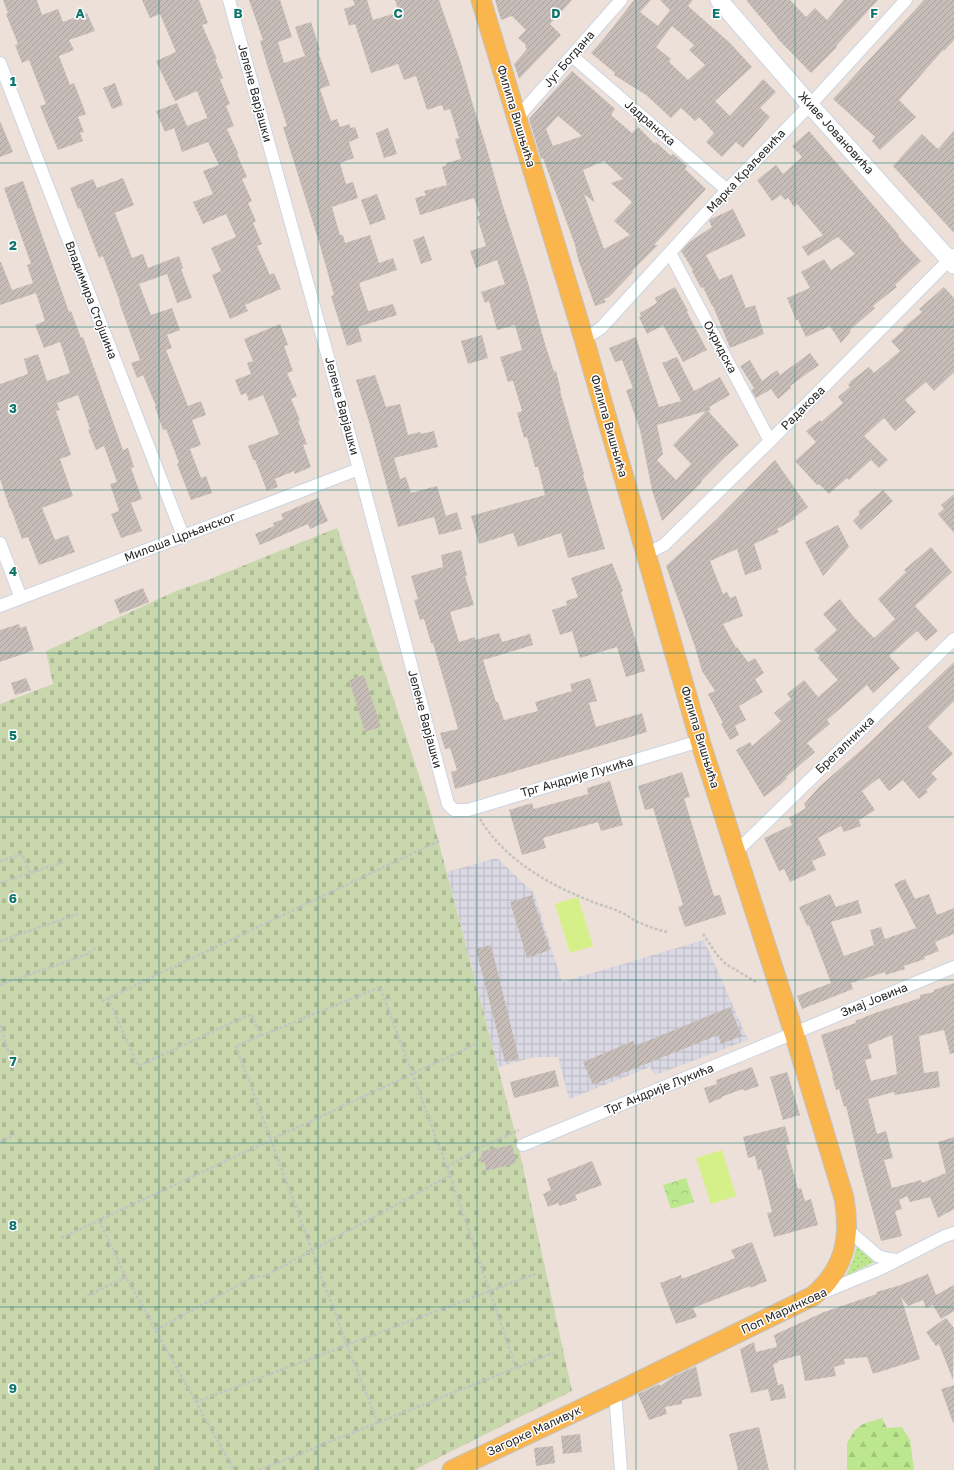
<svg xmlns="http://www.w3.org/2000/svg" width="954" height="1470" viewBox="0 0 954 1470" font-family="'Golos Text',sans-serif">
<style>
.industrial{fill:url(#industrial-grid)}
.grass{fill:url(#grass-dots)}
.forest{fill:url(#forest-firs)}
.cemetery{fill:url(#cemetery-stones)}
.park{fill:url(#park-crowns)}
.pitch{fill:#d6f089}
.building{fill:url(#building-hatch);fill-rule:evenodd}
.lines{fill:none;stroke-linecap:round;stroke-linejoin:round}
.street-casing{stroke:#cdd5e2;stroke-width:14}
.secondary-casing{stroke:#cdd5e2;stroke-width:19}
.primary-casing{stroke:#c3c3c3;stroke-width:21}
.path{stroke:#c3c3c3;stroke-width:2.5;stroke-dasharray:3 2;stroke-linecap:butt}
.street{stroke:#fff;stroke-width:12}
.secondary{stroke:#fff;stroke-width:17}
.primary{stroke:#fbb54d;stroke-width:19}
.grid{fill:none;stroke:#0f766e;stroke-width:1;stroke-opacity:0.55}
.labels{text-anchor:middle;stroke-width:3;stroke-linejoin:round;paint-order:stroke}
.street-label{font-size:12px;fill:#282828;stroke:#fff}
.grid-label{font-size:13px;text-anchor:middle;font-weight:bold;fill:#0f766e;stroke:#fff;stroke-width:3;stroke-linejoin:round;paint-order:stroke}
</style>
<defs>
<pattern id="industrial-grid" width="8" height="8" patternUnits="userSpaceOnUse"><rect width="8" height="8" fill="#dad9e3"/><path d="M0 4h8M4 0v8" fill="none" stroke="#bbbac3"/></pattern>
<pattern id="grass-dots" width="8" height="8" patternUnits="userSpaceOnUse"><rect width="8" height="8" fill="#bce78f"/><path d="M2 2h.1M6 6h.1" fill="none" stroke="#a2c67b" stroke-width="1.8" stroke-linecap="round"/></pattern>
<pattern id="forest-firs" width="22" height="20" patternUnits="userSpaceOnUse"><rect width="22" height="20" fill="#bce78f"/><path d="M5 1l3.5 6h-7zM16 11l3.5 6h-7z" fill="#a2c67b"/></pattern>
<pattern id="cemetery-stones" width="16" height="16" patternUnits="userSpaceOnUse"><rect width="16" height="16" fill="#c9d7ad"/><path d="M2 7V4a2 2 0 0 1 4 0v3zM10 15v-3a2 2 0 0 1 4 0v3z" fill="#adb995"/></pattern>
<pattern id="park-crowns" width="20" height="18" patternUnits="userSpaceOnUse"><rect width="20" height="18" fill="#bce78f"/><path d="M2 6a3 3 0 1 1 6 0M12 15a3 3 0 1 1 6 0" fill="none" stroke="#a2c67b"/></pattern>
<pattern id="building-hatch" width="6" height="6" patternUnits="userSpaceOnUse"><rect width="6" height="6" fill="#c7bdb8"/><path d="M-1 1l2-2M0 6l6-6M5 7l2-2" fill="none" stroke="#aba29e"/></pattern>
</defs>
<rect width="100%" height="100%" fill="#ece0d8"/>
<path class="industrial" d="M497 858 534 893 562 982 704 940 748 1040 655 1075 650 1067 569 1099 558 1057H534L498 1067 447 872Z"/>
<path class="grass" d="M857 1246 874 1262 846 1276 852 1262Z"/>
<path class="forest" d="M882 1418 887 1428 902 1427 910 1440 914 1470H847V1443L855 1430 863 1424Z"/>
<path class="cemetery" d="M337 528 430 809 517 1140 572 1391 414 1470H0V704L53 684 46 651 176 591 205 581Z"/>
<path class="park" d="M686 1178 694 1202 671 1209 663 1185Z"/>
<path class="pitch" d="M578 897 593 946 570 953 555 904Z
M722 1150 736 1196 711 1204 696 1158Z"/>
<path class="building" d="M3 0H37L42 15 58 9 63 22 87 13 95 31 69 40 74 50 59 56 70 85 74 83 86 114 78 117 84 132 80 133 83 141 58 150 40 106 46 104 29 60 22 63 15 45 18 44 6 14 8 13Z
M142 0H199L208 23 202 25 217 59H215L223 78 220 79 230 104 226 106 234 126 227 129 238 153 237 154 247 177 242 179 252 201 248 203 256 221 253 223 262 244 257 246 270 275 274 273 281 289 245 305 248 311 230 319 212 275 221 271 211 248 236 237 226 214 203 224 193 202 213 194 203 171 219 165 208 142 182 152 174 128 165 132 156 111 177 103 187 126 207 118V117L197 91 175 101 156 61 176 52 160 14 150 18Z
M249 0H280L292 37 278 42 284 63 305 56 295 27 311 22 320 50 318 51 330 85 320 89 331 121 337 119 340 127 349 124 351 128 355 127 359 138 349 142 354 158 340 163 346 184 353 182 358 198 332 207 340 235H343L345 243 370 235 379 263 393 258 397 270 359 283 368 311 393 304 397 315 358 327 362 341 347 346 331 296 334 295 319 242 283 127 287 126 268 68 260 41 263 40Z
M353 0H367L373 20 399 12 395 0H439L461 63 472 102 486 146 502 203 528 283 545 344 554 372 556 371 561 391H560L584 474 583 475 605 549 568 558 561 533 518 547 513 533 479 544 471 516 545 495 538 467H535L527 437 524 438 517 413 522 411 513 381 508 382 500 357 522 350 515 325 497 330 489 301 485 303 481 292 505 284 497 260 476 268 470 251 486 246 477 217 480 215 474 198 420 215 415 198 426 195 424 191 447 185 442 167 447 165 446 163 461 159 455 139 459 138 450 109 444 111 442 105 427 110 416 76 404 80 398 64 371 73 355 24 349 26 344 9 355 5Z
M495 0H572L550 24 561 35 519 79 514 64 527 49 525 47 526 45 518 38 526 30 512 16 501 20Z
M634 0H651L640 12 658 26 670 10 660 0H693L688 6 730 43 752 67 715 101 730 116 763 79 776 92 760 108 770 117 743 148 736 142 722 157 706 142 714 133 699 117 695 121 681 108 671 118 646 95 614 75 615 73 591 53 606 36ZM672 26 694 45 689 50 705 65 688 80 669 62 671 59 656 47Z
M746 0H790L806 17 815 8 827 20 844 0H878L836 46 837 47 811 73 777 38V37Z
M924 0H954V40L944 51 943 50 899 100 916 117 880 150 872 141 875 137 833 99Z
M572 71 615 109 611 115 632 133 638 127 655 144 656 142 671 156 673 154 687 166 685 169 706 189 654 245H658L632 271 633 272 609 297 604 299 606 302 595 306 578 259 575 245 543 158 541 159 529 119ZM558 116 582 136 553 146 546 129ZM604 161 623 179 611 183 632 202 614 221 630 235 604 249 584 194 595 203 583 170Z
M115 83 123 105 112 109 103 88Z
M0 121 13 152 0 157Z
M388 128 397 154 384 158 376 133Z
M809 131 899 235 898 236 921 261 895 285 897 287 873 306 875 308 850 330 851 331 841 343 830 326 806 337 798 320H796L787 298 810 288 801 272 824 259 831 270 855 254 838 237 808 256 802 247 823 235 797 204 794 207 788 198 785 200 781 195 772 201 757 180 776 165 783 174 802 157 792 146Z
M954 131V233L893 166 922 134 938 149Z
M123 178 134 205 115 213 132 258 143 254 148 268 179 256 183 268 181 269 192 298 177 303 167 274 139 284 151 315 172 308 180 330 167 335 172 348 166 350 188 406 201 401 206 415 192 420 201 445 190 449 201 478 206 476 212 493 191 500 177 464 179 463 166 429 163 430 155 407 156 406 143 375 137 378 131 363 140 360 119 302H120L103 256 99 258 80 208 78 209 70 188 93 179 97 188Z
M23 181 69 312 71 311 81 338 83 337 123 450 128 448 134 467 131 468 142 499 131 503 142 531 121 538 111 514 119 511 110 484 117 482 104 446 96 450 88 430 90 429 78 395 57 403 60 410 56 411 71 455 60 459 73 496 42 508 55 540 68 535 75 552 39 565 28 537 22 539 11 509H10L0 479V384L28 374 24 359 38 354 47 381 70 373 60 342 44 348 35 325 45 321 36 293 0 305V262H1L12 290 33 283 27 265 31 264 4 188Z
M377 194 386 219 370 225 361 200Z
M733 209 746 236 706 255 719 280 732 274 746 308 755 305 764 334 730 348 713 306H712L703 287 701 288 692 271 693 270 681 251 689 242 712 227 709 221 711 219Z
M424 236 432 260 421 264 413 240Z
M675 287 688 311 687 312 707 350 683 362 663 325 647 334 639 317 641 316 640 313 657 303 655 298Z
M944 287 954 298V372L934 391 926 382 905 400 916 412 895 431 884 418 864 436 888 460 879 468 871 460 849 480 847 478 829 494 819 484 817 485 795 461 816 442 806 431 820 420 821 422 843 403 838 397 850 387 848 385 852 380 869 367 874 373 900 351 891 341 904 330 903 328 922 312 919 309Z
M280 324 288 345 284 346 293 371 287 373 297 396 291 399 300 420 298 421 307 444 303 445 311 467 295 474 294 471 275 479 278 487 267 491 255 460H253L248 446 279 434 263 395 249 401 246 393 241 395 235 380 251 374 247 363 253 361 244 339Z
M482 335 488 358 468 364 461 341Z
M636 337 659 407 681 401 662 363 677 357 694 391 720 377 730 395 709 407 711 410 708 411 739 445 726 456 701 481 702 482 662 521 652 490 640 430 626 390 633 388 622 360 615 362 609 348ZM706 411 673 445 691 464 676 480 657 460 663 454 657 425Z
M810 353 819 365 790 386 791 388 778 399 771 389 756 398 751 390 754 388 740 366 750 360 762 381 777 370 780 375Z
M375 375 386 407 400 404 408 435 420 432 421 434 434 431 438 447 394 458 400 479 406 477 411 493 437 486 446 516 457 512 462 529 439 535 434 517 398 527 369 422 356 380Z
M775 460 808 507 795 517V519L777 529 779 532 754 544 762 569 745 575 737 549 710 561 723 594 727 592 730 598 736 596 743 616 723 624 736 648 737 647 748 662 755 658 764 673 755 679 763 692 739 706 746 720 735 726 739 735 730 740 721 724 723 723 708 694 715 691 702 671 695 647 666 566 716 520Z
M883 490 893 501 861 530 853 521 860 514 858 512Z
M954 494V533L938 514 944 509 941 505Z
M318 498 328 521 310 529 308 524 260 545 255 534 274 526 273 523 283 519 281 514Z
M838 525 849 547 823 576 805 542Z
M931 547 952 572 915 606 938 631 926 641 917 631 889 656 900 668 873 693 867 685 827 720 830 724 807 743 815 752 786 777 787 778 781 784 764 797 736 750 750 742 752 746 781 721 774 713 791 699 787 694 804 680 818 697 838 680 818 658 820 656 814 650 837 630 823 614 840 599 853 616 874 638 895 619 878 599 906 572 904 570Z
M461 550 467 576H465L474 605 450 612 459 642 475 637V640L499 633 502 642 530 634 533 645 483 660 496 702H498L504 720 538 711 535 702 572 691 570 684 590 678 597 701 589 703 596 727 642 713 647 732 455 789 451 772 457 770 450 748 445 749 440 733 458 729 433 643H431L424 619 420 620 414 600 418 599 411 576 443 567 441 555Z
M612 563 623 591 621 592 645 671 626 677 617 647 580 658 572 631 560 635 552 610 567 605 566 601 578 597 571 578Z
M143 588 149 602 120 614 114 600Z
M19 624 20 628 26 626 34 650 0 662V630Z
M954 662V701L928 727 953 754 931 773 937 779 926 790 928 792 919 799 903 780 889 791 879 778 862 791 875 810 859 820 861 826 844 832 841 826 818 838 826 855 812 861 816 870 790 882 784 869 779 871 764 838 792 825 789 818 806 808 804 804 819 787 869 743Z
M364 675 381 727 365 732 349 680Z
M26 678 31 690 15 695 11 683Z
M682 772 690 797 684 798 714 896 720 895 726 914 685 927 678 907 683 905 653 808 645 810 638 786Z
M610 781 623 825 601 831 598 822 543 838 546 848 522 855 509 810 532 803 534 809 588 794 587 788Z
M905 879 915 899 929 894 937 915 954 908V934L935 942 939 951 924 957 925 959 904 966 905 969 886 975 885 972 851 983 853 989 802 1009 797 996 831 983 809 925 807 926 799 907 830 894 836 907 858 900 862 913 831 922 844 956 874 945 870 930 881 927 885 939 916 928 894 884Z
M532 895 550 950 527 958 510 902Z
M491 945 519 1059 505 1062 476 949Z
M954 983V1053L950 1054 944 1030 919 1036 924 1073 938 1071 940 1087 895 1095 894 1092 868 1099 877 1134 886 1131 893 1158 884 1160 892 1188 921 1180 922 1183 946 1173 938 1142 954 1137V1209L938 1218 930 1197 910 1202 907 1196 899 1200 902 1209 895 1211 902 1236 881 1241 861 1169 846 1106 844 1107 839 1089 836 1090 832 1076H833L821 1035 856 1023 855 1021 875 1013 920 998V995L934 992V990ZM892 1035 897 1074 871 1081 865 1060 872 1058 868 1045Z
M730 1007 742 1036 721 1044 718 1035 593 1085 583 1062 633 1041 635 1046Z
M752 1067 759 1086 744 1091 743 1089 721 1097 722 1098 709 1103 704 1088 717 1084 716 1080Z
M555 1070 559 1086 514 1098 510 1082Z
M787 1072 800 1115 783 1120 770 1077Z
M785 1126 790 1144 786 1145 798 1189 801 1188 805 1201 811 1199 818 1225 774 1237 767 1213 772 1212 761 1169 758 1170 755 1156 748 1158 743 1137Z
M512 1145 516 1163 486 1171 485 1163 477 1161 482 1156V1151Z
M592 1161 602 1185 575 1195 577 1200 560 1206 558 1203 548 1207 543 1194 551 1190 547 1179Z
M752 1242 767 1281 750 1288V1286L693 1308 697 1317 676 1324 660 1283 681 1275 682 1279 735 1258 731 1250Z
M928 1274 936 1295 954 1285V1311L941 1319 933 1305 926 1308 923 1300 908 1306 901 1297 920 1359 873 1374 867 1357 844 1359 845 1364 834 1367 836 1376 805 1381 800 1355 778 1361V1363L773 1364 778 1385 783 1384 786 1398 771 1401 768 1389 751 1393 740 1349 754 1342 756 1352 777 1347 774 1335 824 1312 877 1294 876 1292 898 1286Z
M946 1318 954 1328 953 1380 939 1344 936 1346 926 1332Z
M696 1366 702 1396 682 1400V1404L665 1407 667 1414 649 1420 638 1394 659 1384 660 1386 673 1377Z
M954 1385V1422L953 1423 941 1389Z
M759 1427 769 1470H738L729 1434Z
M580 1434 582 1452 563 1454 561 1436Z
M553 1446 555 1463 536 1466 534 1448Z"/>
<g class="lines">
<g class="street-casing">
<path id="street" d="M229 0 359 469 448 804 454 810H468L700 741
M572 56 727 190
M0 63 183 536
M517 118 621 0
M670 253 770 441
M584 339 601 328 727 190 810 105 906 0
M0 543 21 598
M646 554 664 545 770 441 954 255
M0 606 359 469
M736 852 954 639
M523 1145 954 967
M848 1230 878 1256 884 1258 896 1260
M819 1294 880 1269 945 1236 954 1233
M615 1393 621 1470"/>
</g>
<g class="secondary-casing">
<path id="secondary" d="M719 0 810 105 954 265"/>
</g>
<g class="primary-casing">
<path id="primary" d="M452 1470 615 1393 813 1296C845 1269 851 1238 844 1198L794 1033 700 741 584 339 481 0"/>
</g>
<path class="path" d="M480 819C505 860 549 885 593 902 603 906 613 908 622 913 626 914 629 917 632 919 643 925 655 929 667 932
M0 861 22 854 30 873 64 862
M0 883 30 873
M703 934 717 955 726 964 756 982
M0 941 78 914
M0 985 88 954 96 947
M108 998 138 1066 251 1014 261 1036
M102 1001 441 840
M0 1025 9 1054
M0 1142 15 1135
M447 1167 479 1148 519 1130
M99 1221 126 1277
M61 1238 476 1044
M87 1296 126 1277 234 1470
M156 1330 253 1277 265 1276 449 1176
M196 1402 535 1274
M378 1423 347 1345 236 1046 380 987 447 1167 516 1368
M259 1470 553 1353"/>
<use href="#street" class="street"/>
<use href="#secondary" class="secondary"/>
<use href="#primary" class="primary"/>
</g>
<path class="grid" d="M159 0V1470M318 0V1470M477 0V1470M636 0V1470M795 0V1470M0 163H954M0 327H954M0 490H954M0 653H954M0 817H954M0 980H954M0 1143H954M0 1307H954"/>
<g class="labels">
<g class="street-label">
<text transform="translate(569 59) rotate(-49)" y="4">Југ Богдана</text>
<text transform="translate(255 93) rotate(75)" y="4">Јелене Варјашки</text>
<text transform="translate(516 116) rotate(73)" y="4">Филипа Вишњића</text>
<text transform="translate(650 123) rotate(41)" y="4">Јадранска</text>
<text transform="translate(836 133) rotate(48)" y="4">Живе Јовановића</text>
<text transform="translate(746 171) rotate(-47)" y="4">Марка Краљевића</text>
<text transform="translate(91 300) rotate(69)" y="4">Владимира Стојшина</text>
<text transform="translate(720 347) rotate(62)" y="4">Охридска</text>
<text transform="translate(342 406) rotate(75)" y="4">Јелене Варјашки</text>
<text transform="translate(803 408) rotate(-45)" y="4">Радакова</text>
<text transform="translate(609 426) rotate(74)" y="4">Филипа Вишњића</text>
<text transform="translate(180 537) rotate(-21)" y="4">Милоша Црњанског</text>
<text transform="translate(425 719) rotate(75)" y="4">Јелене Варјашки</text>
<text transform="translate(700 737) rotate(73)" y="4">Филипа Вишњића</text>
<text transform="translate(845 745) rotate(-44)" y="4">Брегалничка</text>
<text transform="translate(577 777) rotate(-16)" y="4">Трг Андрије Лукића</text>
<text transform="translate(874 1000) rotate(-22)" y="4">Змај Јовина</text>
<text transform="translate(659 1089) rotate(-22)" y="4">Трг Андрије Лукића</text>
<text transform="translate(784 1311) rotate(-25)" y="4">Поп Маринкова</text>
<text transform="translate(534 1431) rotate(-25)" y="4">Загорке Маливук</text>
</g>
</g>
<g class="grid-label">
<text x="80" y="18">A</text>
<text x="238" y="18">B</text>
<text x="398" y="18">C</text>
<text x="556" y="18">D</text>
<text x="716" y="18">E</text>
<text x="874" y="18">F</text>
<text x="13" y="86">1</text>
<text x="13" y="250">2</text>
<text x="13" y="413">3</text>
<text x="13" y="576">4</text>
<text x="13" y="740">5</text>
<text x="13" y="903">6</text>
<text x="13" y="1066">7</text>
<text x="13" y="1230">8</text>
<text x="13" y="1393">9</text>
</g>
</svg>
